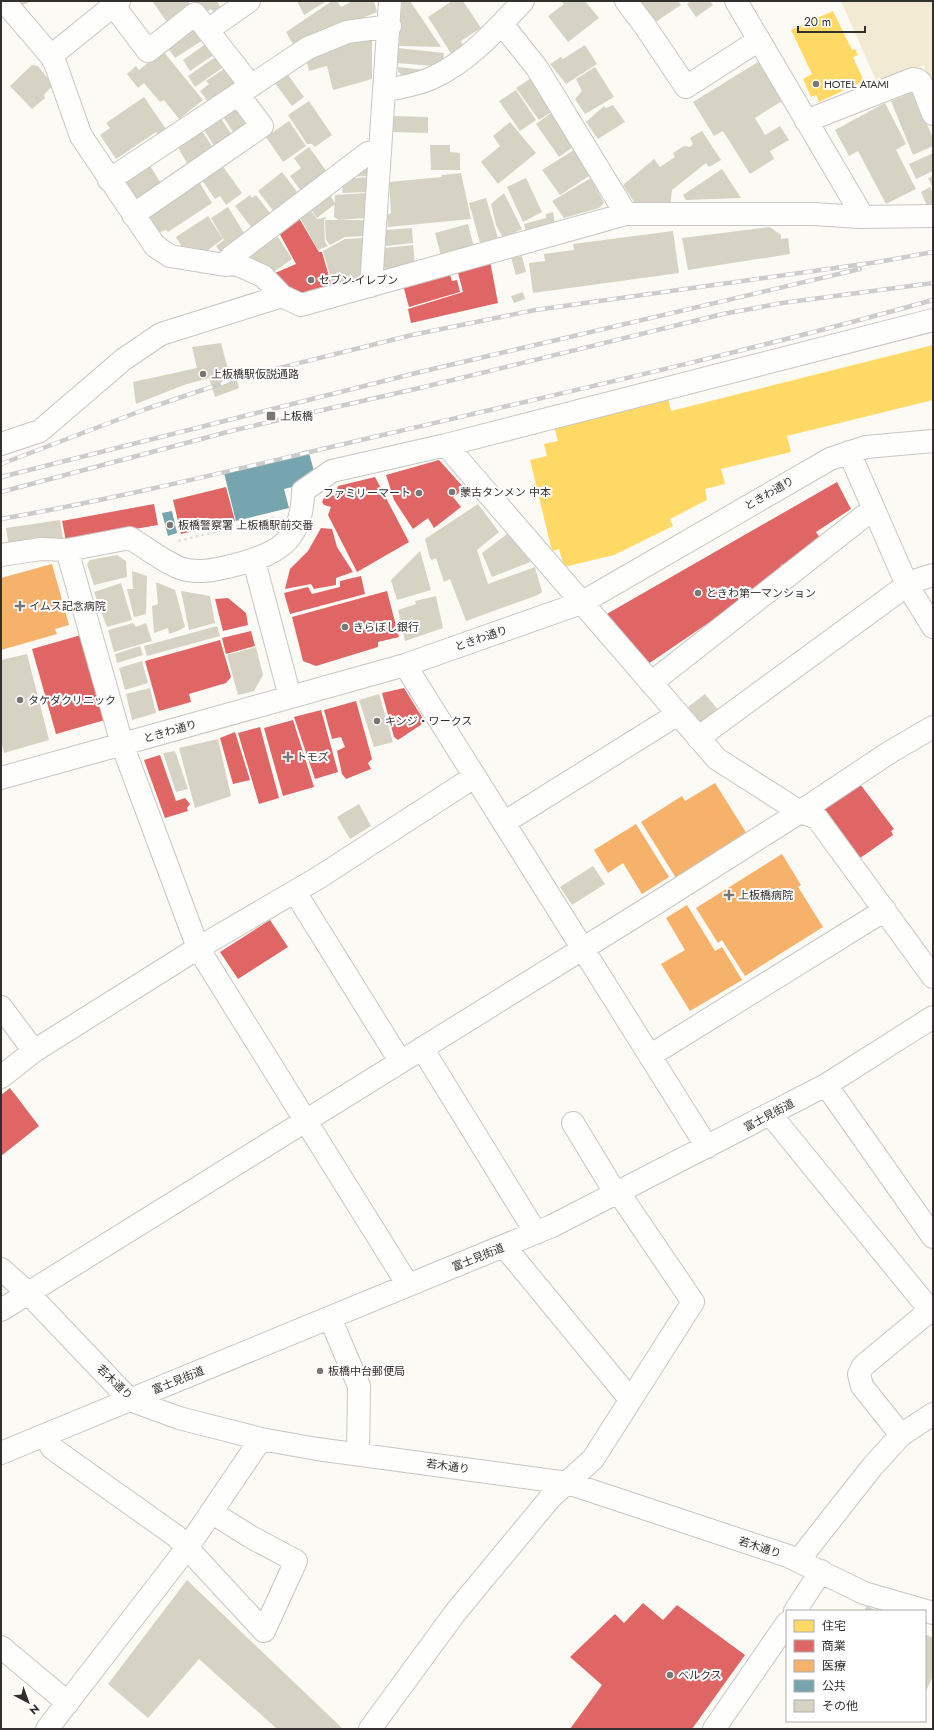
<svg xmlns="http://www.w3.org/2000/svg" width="934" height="1730" viewBox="0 0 934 1730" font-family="Jost,'Noto Sans JP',sans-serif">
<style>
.green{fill:#f2ead2}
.homes{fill:#ffd966}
.shops{fill:#e06666}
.health{fill:#f6b26b}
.public{fill:#76a5af}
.building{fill:#d7d3c4}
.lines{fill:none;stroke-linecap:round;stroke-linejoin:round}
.minor-casing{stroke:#c7c6c2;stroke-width:24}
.path{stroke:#e2e2e0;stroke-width:2.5;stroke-dasharray:3 3;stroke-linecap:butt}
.minor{stroke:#fefefd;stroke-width:22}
.rail-casing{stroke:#cccccb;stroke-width:4.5}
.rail{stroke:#fff;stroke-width:3;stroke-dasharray:9;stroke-linecap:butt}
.poi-dot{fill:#787773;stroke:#fff;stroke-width:1.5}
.labels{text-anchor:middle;stroke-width:4;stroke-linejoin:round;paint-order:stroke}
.poi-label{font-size:11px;fill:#32302d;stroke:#fff;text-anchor:start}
.street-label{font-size:11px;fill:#32302d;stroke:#fff}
</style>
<rect width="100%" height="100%" fill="#fbfaf4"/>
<path class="green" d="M841 1H933V99L924 65 878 85Z"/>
<path class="homes" d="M833 11 852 50 855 49 858 55 853 57 864 81 819 102 816 95 811 97 803 79 812 74 791 30Z
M933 345V400L787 436 791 452 721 469 725 484 705 489 707 500 670 519 673 526 614 555 564 567 559 549 552 551 530 460 547 456 544 444 558 441 554 426 668 398 671 411Z"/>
<path class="shops" d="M296 213 319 252H322L332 287 303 295 288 286 275 273 296 264 277 229Z
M490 261 498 303 411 323 408 309 463 292 457 269Z
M438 275 439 278 450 275 452 281 457 280 460 292 409 307 403 285Z
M439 460 465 489 453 497 461 507 434 528 428 518 413 529 394 500 386 475Z
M375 477 409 542 357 572 328 515 331 507 324 505 322 502 325 496 328 494 335 496 338 486Z
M837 482 851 509 816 532 822 541 780 566 785 571 648 664 605 615Z
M226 487 235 521 181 534 173 500Z
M154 504 158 525 66 541 62 521Z
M321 528 332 529 337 547 353 572 336 578V585L314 589 311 584 285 589 290 569 308 551Z
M361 576 365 594 290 614 284 593 308 587 312 594 340 587V581Z
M387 591 399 637 378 642V647L316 666 303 661 292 617Z
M228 598 246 613 248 625 223 631 215 599Z
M251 631 255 646 226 654 222 638Z
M81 635 105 720 56 734 32 649Z
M220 640 231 677 226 683 189 694 191 702 159 711 145 661Z
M404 688 425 722 398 740 394 737 382 693Z
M356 701 372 759 368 763 371 769 346 779 342 774 337 751 345 747 341 737 332 739 324 710Z
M321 710 338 772 315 779 294 717Z
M293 720 314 787 283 796 264 728Z
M260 727 279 798 259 804 238 733Z
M235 732 250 780 233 784 220 738Z
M160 755 176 801 185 798 190 804 187 808 188 811 165 818 144 760Z
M857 780 894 829 891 831 893 835 853 863 813 807Z
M270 920 288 947 238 979 220 952Z
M10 1088 39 1126 1 1156V1095Z
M643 1603 663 1620 677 1605 745 1655 692 1729H570L602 1685 570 1657 615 1614 624 1623Z"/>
<path class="health" d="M52 564 69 625 55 629 57 634 1 650V578Z
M715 783 747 834 676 878 641 822 682 796 685 801Z
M636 824 669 877 642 894 623 863 608 873 594 850Z
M782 854 801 885 798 887 823 927 745 976 722 940 718 943 696 908Z
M687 905 715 951 722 947 742 980 690 1011 661 964 685 950 666 918Z"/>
<path class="public" d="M308 450 317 481 284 489 289 508 236 521 224 473Z
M172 511 177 533 168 536 162 513Z"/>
<path class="building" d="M19 1H31L23 5Z
M152 1H188L191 5 167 22Z
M194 1H217L222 10 215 14 211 9 202 15Z
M297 1H324L325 2 304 15Z
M332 1H337L341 7 353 1H374L377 12 294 46 286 32Z
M402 1H410L441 47 399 46Z
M452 1H463L481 28 461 41 464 47 452 55 428 17Z
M561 1H585L599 18 568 42 548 16 564 4Z
M639 1H678L681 5 654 23Z
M691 1H710L713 5 696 17 687 4Z
M192 25 203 40 175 58 165 44Z
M372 38V79L333 90 327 66 309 71 306 58 336 46Z
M207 43 215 54 190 71 183 60Z
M585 45 597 64 566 84 550 64 561 57 563 59Z
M398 48 444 53 443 63 433 66 397 63Z
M163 51 203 100 179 119 164 100 160 102 144 83 138 88 127 74 136 66 139 70Z
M218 55 225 66 195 87 188 76Z
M758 62 782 101 755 118 765 135 780 126 789 140 770 151 774 159 750 174 723 131 714 136 693 102Z
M32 65 38 66 53 85 44 95 45 98 32 109 10 86Z
M227 67 236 78 235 85 209 103 200 91 209 84 206 81Z
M398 67 426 70 403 78 398 71Z
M595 67 614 97 585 114 575 99 582 91 576 79Z
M286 72 304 97 292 106 274 82Z
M531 78 553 111 539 120 516 88Z
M516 90 536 120 520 131 499 101Z
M913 92 933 138V146L913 155 891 101Z
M144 97 166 129 158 135 156 132 116 159 100 135 110 128 106 123Z
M237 99 255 126 237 138 220 112Z
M309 101 332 135 315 147 312 144H307L288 115Z
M885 103 906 144 896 150 916 189 886 204 858 151 849 156 835 130Z
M613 105 625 122 598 139 586 122 604 106 606 108Z
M554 111 577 144 559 157 536 124Z
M392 116 428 117V133L391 132Z
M220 117 234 138 216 149 201 125Z
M289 121 306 146 283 162 266 137Z
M510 122 536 153 498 184 481 162 500 146 493 136Z
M200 128 214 149 188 165 176 144Z
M702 131 721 160 709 167 706 163 672 190 670 207 636 205 623 185 654 159 660 167 675 157 673 153 684 146 690 147 693 144 690 138Z
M430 145H450V152L460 153V170H431Z
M309 147 327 172 301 191 290 176 301 168 294 158Z
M577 148 592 174 560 195 542 170Z
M933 153V171L916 179 909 164Z
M219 161 242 193 226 205 220 196 215 199 199 176Z
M369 161 368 176 346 177Z
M148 162 163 187 135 205 119 181Z
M722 169 741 198 686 200 683 195Z
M282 172 298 193 277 216 258 191Z
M461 173 471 219 388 227 387 215 391 213 389 182 442 177V175Z
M933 176V188L928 178Z
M368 177V192L342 193 344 179Z
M526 178 542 212 523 222 507 187Z
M591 178 604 203 599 208 564 218 552 201Z
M198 180 212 203 168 232 166 230 158 233 147 214Z
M930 187 933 194V209L929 210 921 192Z
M328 190 335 204 317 218 308 205Z
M368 193 366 218 339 220 334 217 335 195Z
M504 193 522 229 503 238 496 225 491 204Z
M250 195 252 198 256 195 273 217 255 232 235 206Z
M486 198 498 238 480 243 469 203Z
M307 205 317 219 327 217 324 220 325 242 328 246 318 250 297 212Z
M228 207 246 236 221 253 216 246 224 240 211 218Z
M553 212 555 224 526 231 524 224 546 218V214Z
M208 216 223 239 204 253 183 249 176 237Z
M325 220H366L365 236 345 237 330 245 326 240Z
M468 224 474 247 441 256 435 233Z
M770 227 781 235V239L788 238 790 254 688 270 682 238Z
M412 228 413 243 386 246V230Z
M673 231 679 273 533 293 529 263 545 261 544 254 574 250 573 244Z
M268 233 275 239 278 237 292 259 272 273 239 256Z
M365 238 362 278 333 286 323 251 345 239Z
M413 245 415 265 389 272 383 267 385 248Z
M522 256 526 272 516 275 511 258Z
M523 292 525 299 514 303 511 296Z
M221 343 228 369H234L239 388 215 397 209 378 184 385 136 404 133 382 197 368 192 347Z
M478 504 499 532 477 550 488 584 535 567 542 592 538 595 466 621 450 579 444 582 436 558 432 560 430 558 425 539Z
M60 520 63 539 9 547 6 528Z
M507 534 528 555 530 562 492 577 482 553Z
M420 551 431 590 397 600 391 580Z
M117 555 126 561 127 577 94 585 87 564 90 560Z
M132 571 147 576 146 614 134 617 127 589H133Z
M156 582 175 590 185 627 180 630 169 634 168 628 154 633 152 606 158 604Z
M121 583 132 620 107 627 94 592Z
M181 591 210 596 215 623 189 630Z
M436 596 443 628 405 641 398 610 416 604 415 601Z
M133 623 136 627 146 623 152 641 114 652 108 630Z
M217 626 220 636 147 656 144 646Z
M140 646 143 655 117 663 115 654Z
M256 647 263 675 254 691 238 695 227 655Z
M27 654 49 740 4 753 1 740V660Z
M142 661 148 683 125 690 119 668Z
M150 688 156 713 132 720 126 694Z
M379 694 393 742 374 747 359 700Z
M705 694 719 711 702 725 688 707Z
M218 739 231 796 195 808 179 748Z
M175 751 188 789 176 792 163 753Z
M359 804 371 826 350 839 337 817Z
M593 866 605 884 572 905 560 887Z
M187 1580 342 1728 341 1729H277L199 1659 148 1718 108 1684Z
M867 1606 877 1611H864Z
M925 1634 933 1638V1676L925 1693Z"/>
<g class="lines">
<g class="minor-casing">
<path id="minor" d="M4 1 51 56 55 63 81 136 155 246 170 256 225 265 236 264 263 276 282 296
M626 1 645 26 686 87 759 40
M736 1 859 210 860 217
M113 5 148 51 195 14 251 86
M502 24 537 68 626 214
M208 30 249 1
M51 56 119 1
M384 91C399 87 418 85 432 78 468 62 496 30 523 1
M806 121 913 79 918 80 921 83 933 114
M109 180 308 48 347 32 390 26
M133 215 262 126 238 94
M225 265 231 257 368 153H379
M371 286 390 1
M1 444 40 431 124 359 161 334 282 296 301 305 626 214H813L860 217 933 216
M446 445 717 759 800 812 817 818 933 977
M849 452 907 585 933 627
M67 550 122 744 198 948 408 1285
M1 555 41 549 67 550 130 538C145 547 164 562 180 568 196 574 215 570 231 566 276 555 303 542 303 491L332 471 446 445 933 320
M254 561 290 697
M405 665 707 1147
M651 683 873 509
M698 738 907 585 917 580 933 575
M1 778 405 665 581 603 830 459 866 447 933 441
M505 822 678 714
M295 892 400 1061
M1 1007 34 1051
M422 1048 536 1233
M651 1055 885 910
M1 1077 34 1051 198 948 318 878 474 777
M826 1085 933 1237
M771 1115 930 1310
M573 1123 616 1194
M504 1246 630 1399
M1 1269 28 1293 130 1400 179 1418 261 1439 317 1449 568 1483 788 1556 864 1593 933 1613
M1 1310 658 902 800 812 890 752 933 727
M330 1318 359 1386 358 1454
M45 1435 52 1448 176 1536 264 1631 296 1561 251 1537 211 1512
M901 1435 862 1386 859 1374 863 1366 933 1308
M1 1453 552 1226 826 1085 933 1017
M798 1561 872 1467 901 1435 933 1414
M795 1611 821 1571
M1 1647 68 1703
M47 1729 187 1548 261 1439
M370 1729 455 1613 551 1497 593 1459 693 1302 619 1193
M714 1729 787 1623"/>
</g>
<path class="path" d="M178 541 276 517"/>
<use href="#minor" class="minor"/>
<g class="rail-casing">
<path id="rail" d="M1 464 146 409 235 379 412 335 535 310 878 262 933 252
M1 477 420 372 860 269
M1 492 235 430 424 387 723 314 782 303 933 283
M1 519C132 496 261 463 391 433 572 391 754 350 933 300"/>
</g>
<use href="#rail" class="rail"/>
</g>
<g class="poi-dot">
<circle cx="816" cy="84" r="4"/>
<circle cx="311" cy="280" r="4"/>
<circle cx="203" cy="374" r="4"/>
<rect x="266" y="411" width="10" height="10" rx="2"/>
<circle cx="452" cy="492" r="4"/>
<circle cx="419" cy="493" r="4"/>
<circle cx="170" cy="525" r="4"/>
<circle cx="698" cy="593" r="4"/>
<path d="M18 600h4v4h4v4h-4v4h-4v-4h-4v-4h4z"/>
<circle cx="345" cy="627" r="4"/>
<circle cx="20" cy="700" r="4"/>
<circle cx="377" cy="721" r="4"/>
<path d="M286 751h4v4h4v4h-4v4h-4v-4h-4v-4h4z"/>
<path d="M727 889h4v4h4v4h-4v4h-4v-4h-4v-4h4z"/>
<circle cx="320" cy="1371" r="4"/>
<circle cx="670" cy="1675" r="4"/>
</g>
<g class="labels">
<g class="poi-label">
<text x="824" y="88">HOTEL ATAMI</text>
<text x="319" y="284">セブン-イレブン</text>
<text x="211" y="378">上板橋駅仮説通路</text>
<text x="280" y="420">上板橋</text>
<text x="460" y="496">蒙古タンメン 中本</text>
<text x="411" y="497" text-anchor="end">ファミリーマート</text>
<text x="178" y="529">板橋警察署 上板橋駅前交番</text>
<text x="706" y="597">ときわ第一マンション</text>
<text x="29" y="610">イムス記念病院</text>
<text x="353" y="631">きらぼし銀行</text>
<text x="28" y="704">タケダクリニック</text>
<text x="385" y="725">キンジ・ワークス</text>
<text x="296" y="761">トモズ</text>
<text x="738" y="899">上板橋病院</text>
<text x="328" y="1375">板橋中台郵便局</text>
<text x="678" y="1679">ベルクス</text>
</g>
<g class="street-label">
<text transform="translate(769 493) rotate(-30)" y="4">ときわ通り</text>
<text transform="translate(481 638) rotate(-19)" y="4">ときわ通り</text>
<text transform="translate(170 731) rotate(-16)" y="4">ときわ通り</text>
<text transform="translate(769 1115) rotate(-28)" y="4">富士見街道</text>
<text transform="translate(478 1257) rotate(-22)" y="4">富士見街道</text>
<text transform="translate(178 1380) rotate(-22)" y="4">富士見街道</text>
<text transform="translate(115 1382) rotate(44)" y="4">若木通り</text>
<text transform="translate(448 1466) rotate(8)" y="4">若木通り</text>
<text transform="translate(760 1547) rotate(18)" y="4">若木通り</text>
</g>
</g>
<rect width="934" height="1730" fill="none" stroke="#32302d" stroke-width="4"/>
<rect x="786" y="1610" width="140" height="112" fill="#ffffff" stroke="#adacab"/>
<rect x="794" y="1620" width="20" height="12" fill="#ffd966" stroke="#adacab"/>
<text x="822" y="1630" font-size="12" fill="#32302d">住宅</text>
<rect x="794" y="1640" width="20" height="12" fill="#e06666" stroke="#adacab"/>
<text x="822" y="1650" font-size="12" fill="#32302d">商業</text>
<rect x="794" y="1660" width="20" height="12" fill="#f6b26b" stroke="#adacab"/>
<text x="822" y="1670" font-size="12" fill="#32302d">医療</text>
<rect x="794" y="1680" width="20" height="12" fill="#76a5af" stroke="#adacab"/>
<text x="822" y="1690" font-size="12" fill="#32302d">公共</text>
<rect x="794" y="1700" width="20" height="12" fill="#d7d3c4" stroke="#adacab"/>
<text x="822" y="1710" font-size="12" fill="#32302d">その他</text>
<g transform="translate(28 1702) rotate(139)" stroke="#ffffff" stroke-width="3" paint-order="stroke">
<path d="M0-3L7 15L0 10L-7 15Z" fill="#32302d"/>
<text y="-6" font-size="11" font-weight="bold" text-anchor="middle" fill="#32302d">N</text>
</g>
<path d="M798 26v6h67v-6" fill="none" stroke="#32302d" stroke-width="2"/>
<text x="804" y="26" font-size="12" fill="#32302d" stroke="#ffffff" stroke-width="3" paint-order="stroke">20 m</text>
</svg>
